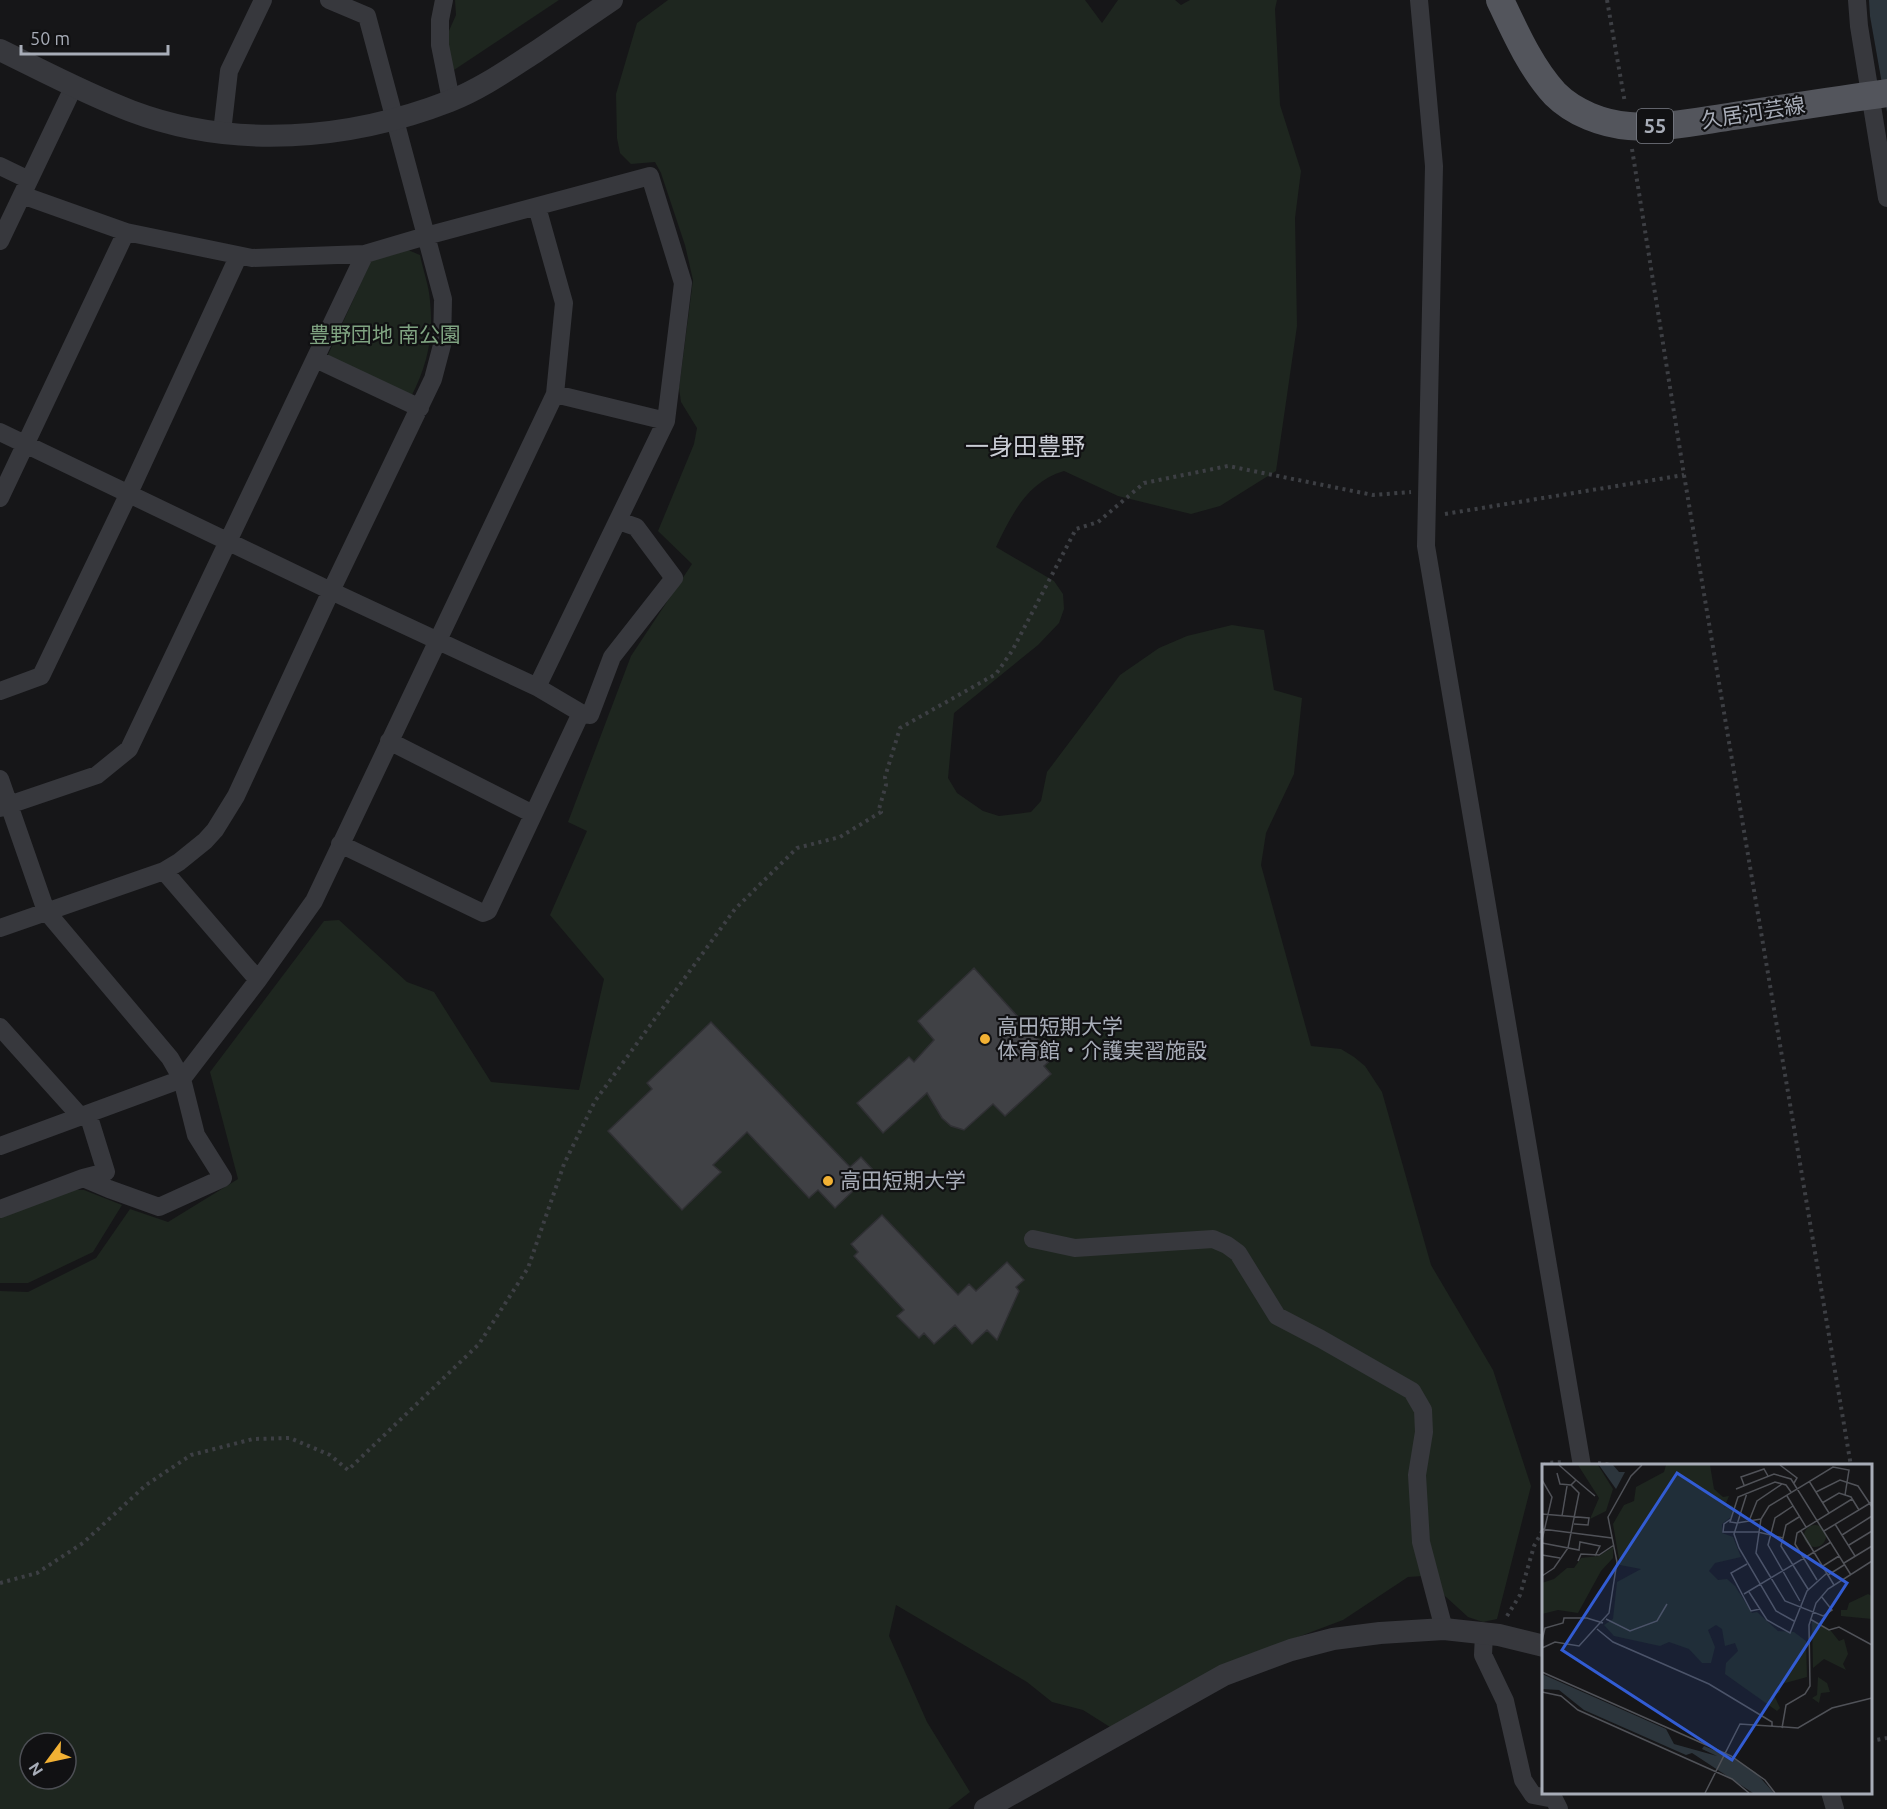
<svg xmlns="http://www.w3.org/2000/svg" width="1887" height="1809" viewBox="0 0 1887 1809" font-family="Ubuntu,'Noto Sans JP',sans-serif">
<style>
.green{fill:#1e261f;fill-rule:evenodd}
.water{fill:#2c353c}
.building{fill:#404145;stroke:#303034;stroke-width:1.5}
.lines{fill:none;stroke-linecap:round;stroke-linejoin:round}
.path{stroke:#3d3f44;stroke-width:4;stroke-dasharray:3 4.5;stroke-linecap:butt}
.minor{stroke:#37383d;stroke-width:18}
.tertiary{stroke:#37383d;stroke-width:22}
.primary{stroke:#53555c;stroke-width:28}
.poi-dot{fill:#f2b134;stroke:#111113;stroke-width:2}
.labels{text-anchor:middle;stroke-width:4.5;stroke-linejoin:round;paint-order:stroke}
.shield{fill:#111113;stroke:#7b7e86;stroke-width:1.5}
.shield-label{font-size:20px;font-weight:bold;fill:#a8adb8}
.street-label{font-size:21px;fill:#a8adb8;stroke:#111113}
.park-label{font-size:21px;fill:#7fa381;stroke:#111113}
.poi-label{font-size:21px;fill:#a8adb8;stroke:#111113;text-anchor:start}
.quarter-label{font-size:24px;fill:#c9ccd4;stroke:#111113}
.inset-road{fill:none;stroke:#505258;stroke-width:1.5}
.view{fill:#325cd3;fill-opacity:0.15;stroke:#325cd3;stroke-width:3}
.inset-edge{fill:none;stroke:#a8adb8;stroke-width:3}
</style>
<rect width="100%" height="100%" fill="#161618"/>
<path class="green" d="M455 0H559L454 70 444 42 456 15Z
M668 0H1085L1102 23 1118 0H1175L1181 5 1190 0H1277L1275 9 1280 105 1301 171 1295 218 1297 326 1276 471 1220 506 1191 514 1118 496 1064 471C1027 482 1012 514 996 547L1054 581 1063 594 1064 609 1059 623 1038 645 954 713 948 778 957 793 983 811 999 816 1031 812 1041 801 1047 772 1120 675 1159 648 1187 636 1232 625 1264 630 1274 690 1302 698 1294 774 1266 833 1261 865 1311 1046 1341 1049 1354 1057 1365 1066 1382 1092 1431 1265 1493 1370 1531 1486 1497 1619 1483 1622 1468 1617 1423 1576 1408 1577 1343 1620 1242 1658 1110 1727 1083 1710 1052 1702 1027 1682 896 1605 889 1636 927 1722 970 1792 948 1809H0V1291L28 1292 96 1258 130 1209 168 1222 238 1179 210 1072 324 921 339 920 407 982 434 992 491 1082 579 1090 604 979 550 915 587 831 568 822 631 656 692 564 658 531 694 444 697 428 681 402 679 388 693 280 685 245 661 173 655 162 631 164 620 153 617 138 616 94 637 23ZM30 1743H66V1779H30Z
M408 250 420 255C423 270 429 286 430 301 434 337 427 366 411 397L327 357 371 261Z
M68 1190H84L122 1205 93 1252 28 1283H0V1217Z"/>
<path class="water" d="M1869 0H1887V112L1870 16Z"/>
<path class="building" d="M974 968 1054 1057 1044 1066 1051 1074 1005 1116 993 1104 964 1130 951 1126 942 1118 927 1093 883 1133 857 1103 909 1057 914 1062 934 1040 918 1021Z
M711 1022 850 1167 861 1157 874 1171 835 1208 818 1190 809 1198 747 1132 713 1165 721 1172 682 1210 608 1131 652 1089 647 1083Z
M882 1215 958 1295 969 1284 976 1291 1007 1262 1024 1280 1016 1287 1019 1291 997 1340 987 1330 972 1344 955 1325 934 1344 924 1333 919 1338 897 1316 904 1310 854 1256 858 1252 851 1244Z"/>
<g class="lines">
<path class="path" d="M1607 0 1625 103
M1632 149 1684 475 1851 1466
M1445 514 1684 475
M1598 1463 1619 1466
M1545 1466 1546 1463 1563 1462
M0 1583 37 1573 83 1543 146 1485 191 1455 253 1439 290 1438 330 1455 348 1470 479 1344 528 1268 564 1164 595 1101 735 909 797 848 840 837 881 812 879 809 886 785 885 777 900 728 996 674 1012 651 1076 529 1098 522 1144 483 1228 466 1373 495 1411 492
M1507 1616 1520 1595 1534 1546 1544 1528
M1870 1741 1887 1738"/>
<path class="minor" d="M444 0 440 20V45L451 100
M1419 0 1434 166 1426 546 1582 1466
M1857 0 1859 26 1887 198
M222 132 229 71 263 0
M0 166 29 180
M22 195 126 232 252 258 365 254 426 236 650 176 683 283 666 421 537 687
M0 241 74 86
M316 359 420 408
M555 394 666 421
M0 432 331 591 537 687 581 713 590 715 612 657 674 578 636 527 619 521
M0 498 126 232
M0 691 41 676 129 493 238 257
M389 741 533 814
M0 779 46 911 170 1058 182 1079 196 1135 223 1178 159 1207 109 1189 83 1178
M0 808 97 775 129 749 365 254
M340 844 483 913 488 911 581 713
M164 871 258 980
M0 928 164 871 179 862 205 841 215 830 236 796 331 591 433 379 442 345 443 299 367 16 329 0
M0 1027 80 1116
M0 1146 182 1079 258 980 314 901 555 394 564 303 537 207
M0 1209 83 1178 106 1172 88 1114
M1033 1239 1075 1248 1213 1239 1227 1245 1238 1253 1277 1316 1321 1339 1412 1391 1423 1410 1424 1432 1417 1475 1421 1542 1444 1629
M1484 1634 1483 1655 1505 1701 1523 1780 1533 1795 1554 1799 1559 1809
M1830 1792 1835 1809"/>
<path class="tertiary" d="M0 50C43 71 86 94 131 111 234 150 350 140 450 101 481 89 509 69 537 51 562 34 587 17 612 0
M985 1809 1224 1675 1291 1650 1333 1639 1380 1633 1444 1629 1499 1635 1544 1646"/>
<path class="primary" d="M1500 0C1515 32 1531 68 1555 94 1574 113 1603 124 1629 126 1664 129 1699 121 1734 116 1785 108 1836 100 1887 93"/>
</g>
<g class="poi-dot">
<circle cx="985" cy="1039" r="6"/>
<circle cx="828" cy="1181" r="6"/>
</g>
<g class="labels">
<rect class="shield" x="1637" y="109" width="36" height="34" rx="4.5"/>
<g class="shield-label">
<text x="1655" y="133">55</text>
</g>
<g class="street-label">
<text transform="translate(1753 113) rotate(-9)" y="7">久居河芸線</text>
</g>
<g class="park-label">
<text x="385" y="342">豊野団地 南公園</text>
</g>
<g class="poi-label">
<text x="997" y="1034">高田短期大学<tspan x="997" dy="24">体育館・介護実習施設</tspan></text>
<text x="840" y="1188">高田短期大学</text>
</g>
<g class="quarter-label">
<text x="1025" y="455">一身田豊野</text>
</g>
</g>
<g transform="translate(1542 1464)">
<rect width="330" height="330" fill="#161618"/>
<path d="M36 1H56L71 25 64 47 48 55 57 34ZM124 1H168L172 25 181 33 187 32 182 44 185 40 191 42 189 53 180 60V69L191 73 199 93 173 99 167 107 176 116 185 115 193 122 210 149 215 148 236 167 252 168 264 177 265 213 236 221 238 228 232 231 238 244 235 247 183 210 184 199 196 187 193 179 183 182 180 165 174 161 166 166 173 183 169 199H160L147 185 127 178 118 182 72 172 62 161 71 155 75 118 99 105 78 101 71 60 82 41 92 37 94 23 122 8ZM262 72a11 11 0 1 1 22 0a11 11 0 1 1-22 0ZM71 83V94L59 107 36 149 16 146 0 150V119L12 115 25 104H32L39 94 57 92ZM326 130 330 132V155L299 152V146H305L307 139ZM270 157 289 167 297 177 302 175 306 190 301 200 304 206 282 195 271 204ZM276 213 285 219 288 228 279 229 277 239 270 234 275 231Z" fill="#1e261f"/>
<path d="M57 1H71L77 8H83L74 25ZM0 210 124 265 132 280 175 292 160 285 162 282 189 293 213 308 232 329H211L150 289 144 291 42 246 17 226 0 225Z" fill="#2c353c"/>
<path class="inset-road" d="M17 1 34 16 29 21M238 1 255 14 252 19M0 16 10 33 0 76M34 16 53 32M267 17 287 49M202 21 199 13 222 5 226 12M194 25 232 10 249 15 309 111M274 28 298 16 316 22 330 43M205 29 192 70 197 84 234 147 252 157M245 32 264 63M280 39 297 29 309 33 317 46M251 42 233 54 226 81 258 137M0 50 47 54 46 61 32 60M20 52 25 22M257 53 244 61 239 82 266 125M189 55 182 60 181 68H216L241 74M207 57 215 37 240 20M195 59 188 58 196 33 233 18 244 21 249 28M195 59 219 55M293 60 313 92M0 65 70 74M259 67 292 121M282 67 330 38M300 71 330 52M0 79 37 86 38 78 58 82 53 92M307 81 330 67M0 91 18 94M36 97 39 90 57 91 72 81M302 99 330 82M205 100 189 109 209 147 218 145M281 102 297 92M286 111 302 101M0 112 12 104 26 84 37 29 29 21 18 20 15 9M275 116 253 80 255 69 310 35M207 128 225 156 248 169 265 127 285 109M202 130 289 78M279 132 290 146 281 152 243 137 214 89 219 55 227 42 291 3 307 6 303 31M64 155 88 167 115 157 125 140M268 155 287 166 297 163 330 181M55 165 71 178 167 220 230 258V263M0 177 3 164 21 159 22 154H45L61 159M0 184 13 178 37 182 67 149 75 98 66 53 89 12 100 1M0 208 189 292 223 316 233 329M0 228 19 232 36 246 190 315 207 329M240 264 244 241 263 230 268 222 267 161 274 139 286 125 330 97M163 329 198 260 256 264 290 244 330 234"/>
<path class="view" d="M135 9 305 119 190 296 20 186Z"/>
<rect width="330" height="330" class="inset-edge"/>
</g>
<g transform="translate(48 1761) rotate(237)"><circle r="28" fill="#111113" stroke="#4d4f55" stroke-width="1.5"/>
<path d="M0-4.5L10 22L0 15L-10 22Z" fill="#f2b134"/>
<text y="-9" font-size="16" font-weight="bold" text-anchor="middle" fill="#a8adb8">N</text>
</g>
<path d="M21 45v9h147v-9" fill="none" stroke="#a8adb8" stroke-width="3"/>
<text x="30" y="45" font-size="18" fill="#a8adb8" stroke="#111113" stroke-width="4.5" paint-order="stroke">50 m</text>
</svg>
